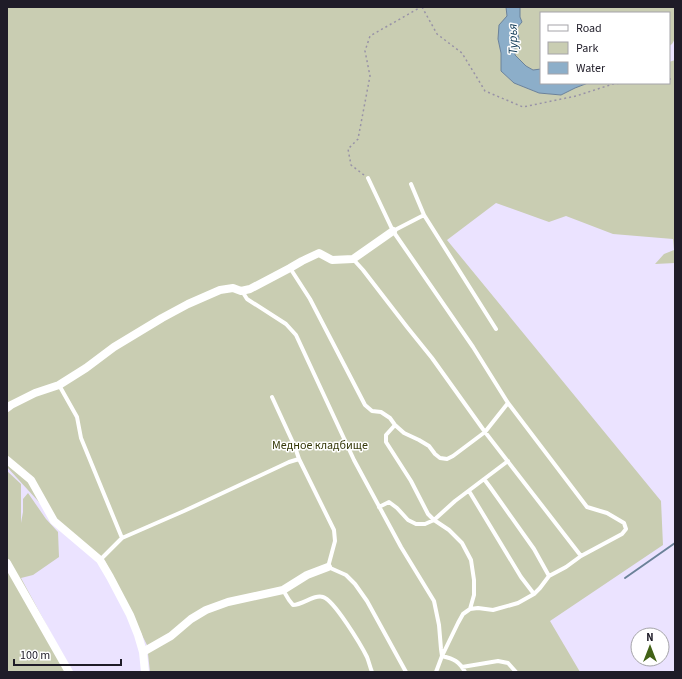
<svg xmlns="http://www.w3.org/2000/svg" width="682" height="679" viewBox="0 0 682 679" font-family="'Source Sans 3',sans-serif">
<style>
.green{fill:#c9cdb2}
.water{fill:#8caec9;stroke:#6b8299}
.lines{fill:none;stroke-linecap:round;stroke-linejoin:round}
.stream{stroke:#6b8299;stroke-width:2}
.path{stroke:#9892a7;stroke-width:1.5;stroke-dasharray:2 3;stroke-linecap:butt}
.service{stroke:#fff;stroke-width:4}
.minor{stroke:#fff;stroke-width:8}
.labels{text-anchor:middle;stroke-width:3;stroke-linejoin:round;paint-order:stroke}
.park-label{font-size:12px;fill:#363a0a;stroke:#fff}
.water-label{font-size:13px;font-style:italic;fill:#0d3854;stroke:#fff}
</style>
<rect width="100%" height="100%" fill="#ebe3ff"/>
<path class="green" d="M7 7H506L507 16 498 39 501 53V71L514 83 539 93 561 95 575 88 588 83H669V62L675 60V263L655 264 664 254 674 250 673 239 613 234 566 216 549 222 496 203 447 240 661 501 663 545 550 621 580 672H150L147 645 105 561 79 546 7 467Z
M520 7H675V39L672 44 669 46V13H541V69L533 70 526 66 515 55V47L519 38 515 29 522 22 520 17Z
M7 471 21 484V523L23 512V499L28 493 46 519 58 532 59 557 33 575 21 578 72 672H7Z"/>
<path class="water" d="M506 7H520V17L522 22 516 29 519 38 515 47V55L526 66 533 70 541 69V83H588L575 88 561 95 539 93 514 83 501 71V53L498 39 499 25 507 16Z"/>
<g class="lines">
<path class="stream" d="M625 578 675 543"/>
<path class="path" d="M422 7 437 34 462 53 485 91 523 107 576 96 613 84 620 83
M669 79H675
M364 175 351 165 348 149 358 139 370 76 365 51 370 36 421 7"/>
<path class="service" d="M368 178 393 231 473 347 508 403 587 507 607 513 624 523 626 529 622 534 581 556 566 567 549 576 540 588 534 594 518 603 493 610 478 608 470 609 463 614 458 623 442 656 436 672
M424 215 496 329
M393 231 424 215 411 184
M353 259 363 270 407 327 432 358 485 432 581 556
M290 268 310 299 365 405 372 411 381 412 390 418 395 425 404 433 419 440 429 446 435 454 440 458 447 459 453 456 485 432 508 403
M242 291 247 299 286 324 296 335 354 460 401 547 434 601 439 625 441 649 442 656
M59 385 77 417 81 438 122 538
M272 397 295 447 299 459 334 530 335 541 328 567 346 575 355 584 367 601 406 672
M395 425 386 435V442L411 481 428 514 434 520 449 530 462 543 471 560 474 580V595L470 609
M484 479 490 487 534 549 549 576
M469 491 521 577 534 594
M379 507 389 502 397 508 408 520 416 524H425L434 520 455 501 508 461
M100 560 122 538 184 511 289 462 299 459
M283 590 289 600 293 605C303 605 314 594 323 597 334 600 361 645 367 657 369 662 370 667 372 672
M442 656C454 659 459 661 465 672
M462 667 498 661 508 663 516 672"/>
<path class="minor" d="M7 408 11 405 35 393 59 385 86 368 114 347 162 318 188 304 220 290 233 288 241 291 250 289 290 268 302 261 319 253 332 260 353 259 393 231
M7 460 31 480 54 521 100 560 110 577 130 615 138 635 143 652 145 672
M7 563 69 672
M143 652 171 636 191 619 206 610 228 602 283 590 307 575 328 567"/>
</g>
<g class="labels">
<g class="park-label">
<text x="320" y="449">Медное кладбище</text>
</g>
<g class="water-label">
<text transform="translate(512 39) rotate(-91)" y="5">Турья</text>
</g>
</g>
<rect width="682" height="679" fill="none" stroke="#1f1c28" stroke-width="16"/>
<rect x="540" y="12" width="130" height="72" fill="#ffffff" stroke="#a5a4a9"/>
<rect x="548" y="25" width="20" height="6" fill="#ffffff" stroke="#a5a4a9"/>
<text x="576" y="32" font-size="12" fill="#1f1c28">Road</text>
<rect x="548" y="42" width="20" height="12" fill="#c9cdb2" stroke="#a5a4a9"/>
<text x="576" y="52" font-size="12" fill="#1f1c28">Park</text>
<rect x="548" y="62" width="20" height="12" fill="#8caec9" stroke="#a5a4a9"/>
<text x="576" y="72" font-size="12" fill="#1f1c28">Water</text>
<g transform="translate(650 647)"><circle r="19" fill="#ffffff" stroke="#a5a4a9"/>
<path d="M0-3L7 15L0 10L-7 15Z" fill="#426217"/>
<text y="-6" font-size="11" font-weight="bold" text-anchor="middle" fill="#1f1c28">N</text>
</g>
<path d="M14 659v6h107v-6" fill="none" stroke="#1f1c28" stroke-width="2"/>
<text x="20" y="659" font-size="12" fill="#1f1c28" stroke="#ffffff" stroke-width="3" paint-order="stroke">100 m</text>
</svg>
